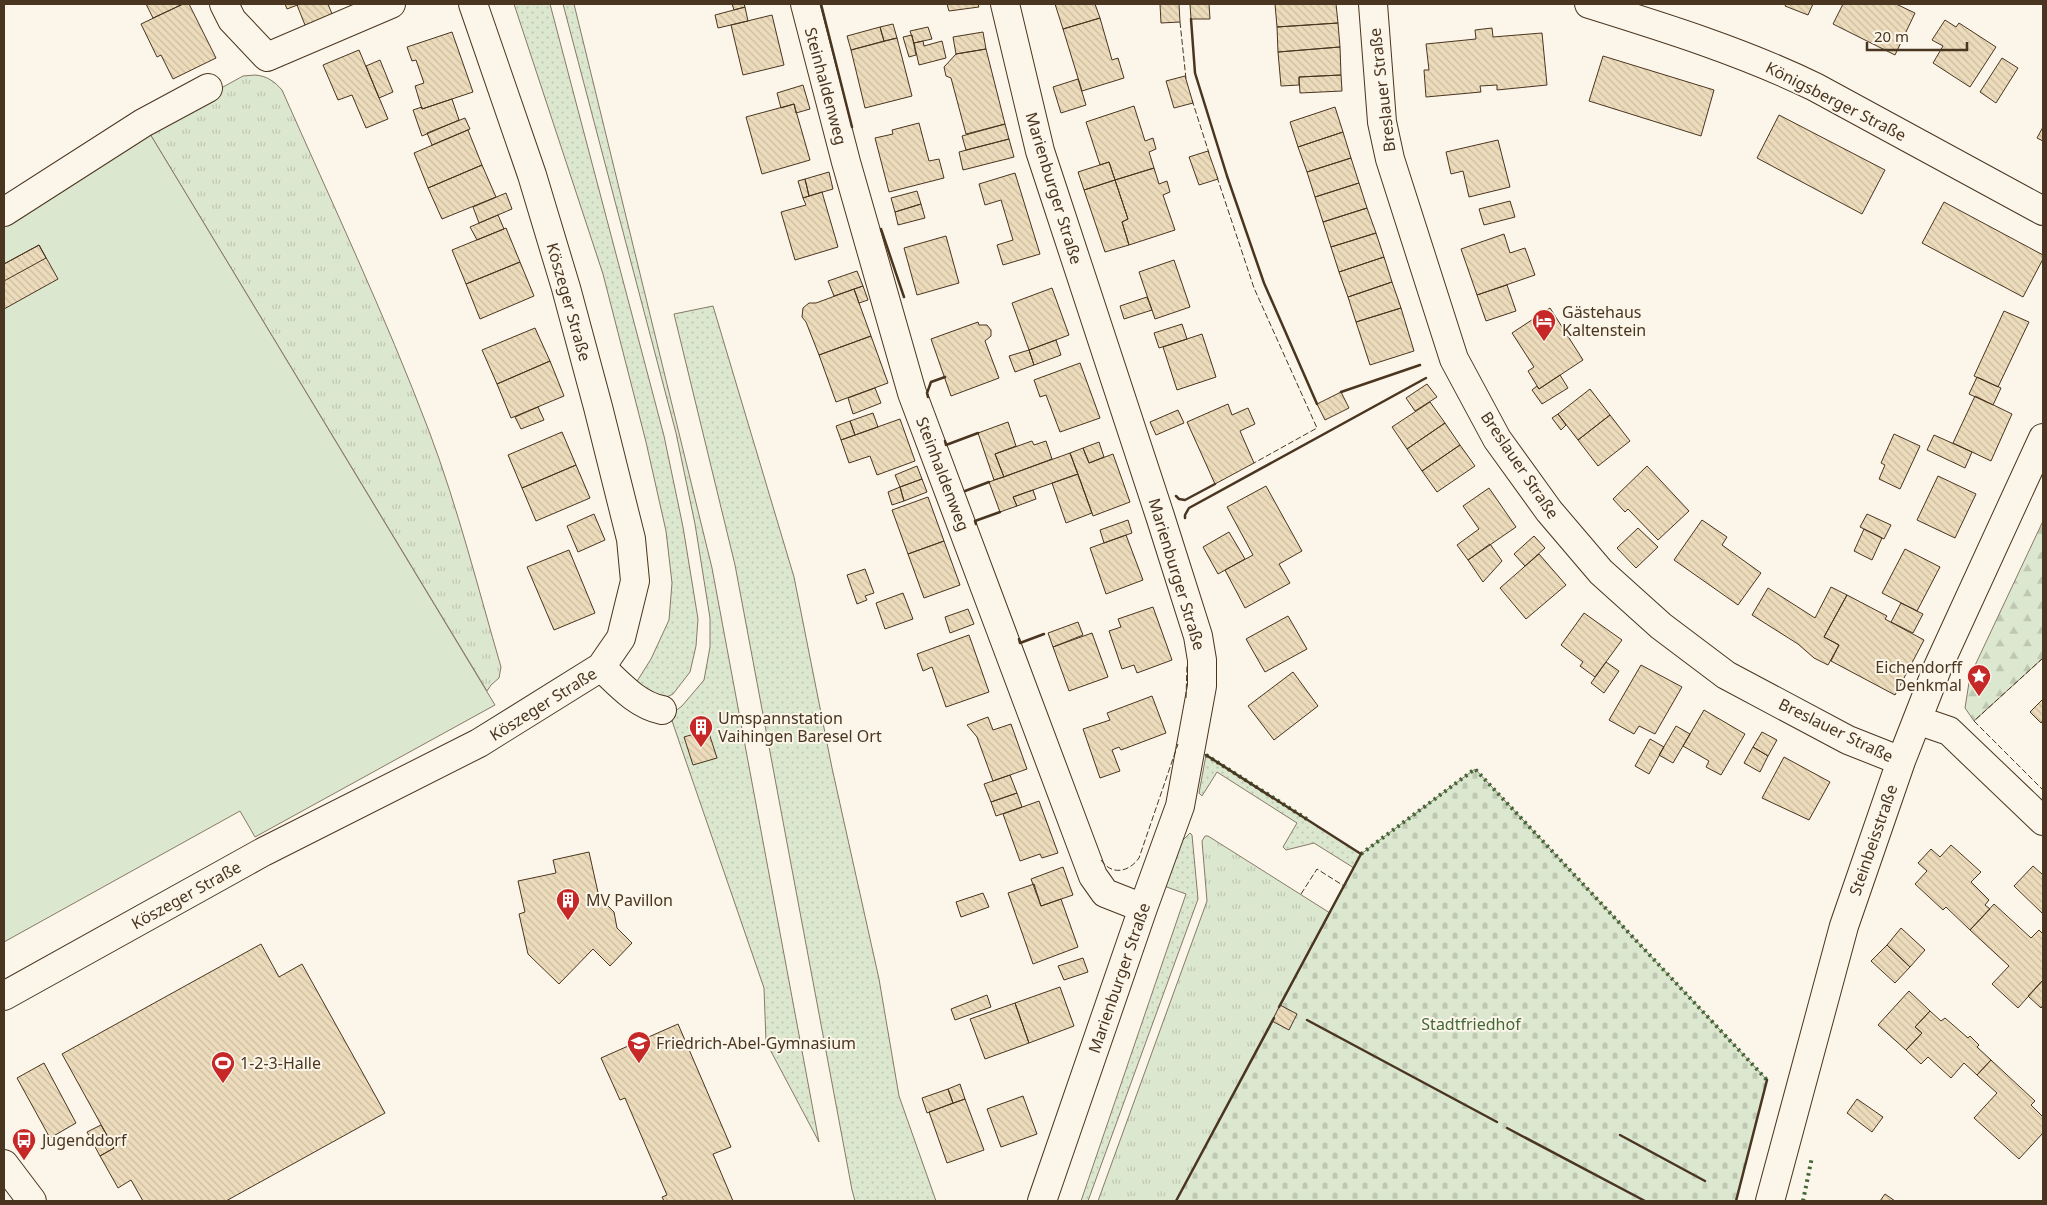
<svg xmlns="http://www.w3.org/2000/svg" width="2047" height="1205" viewBox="0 0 2047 1205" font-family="'Noto Sans',sans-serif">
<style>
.grass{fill:url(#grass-dots);stroke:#887966}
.forest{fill:url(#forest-firs);stroke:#887966}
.cemetery{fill:url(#cemetery-stones);stroke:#887966}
.park{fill:url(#park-tufts);stroke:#887966}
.garden{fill:#dce7d0;stroke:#887966}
.building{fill:url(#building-back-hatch);stroke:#4a3520}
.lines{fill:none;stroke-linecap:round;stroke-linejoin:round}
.minor-casing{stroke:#4a3520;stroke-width:30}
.minor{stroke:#fbf6e9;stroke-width:28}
.hedge{stroke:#436837;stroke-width:4;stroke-dasharray:2.5 4;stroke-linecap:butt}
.fence{stroke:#4a3520;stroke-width:1;stroke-dasharray:6 2.5;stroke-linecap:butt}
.wall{stroke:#4a3520;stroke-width:2.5}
.labels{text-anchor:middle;stroke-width:4;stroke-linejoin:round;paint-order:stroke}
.street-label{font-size:16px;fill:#4a3520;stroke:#fbf6e9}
.poi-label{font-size:16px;fill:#4a3520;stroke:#fbf6e9;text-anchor:start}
.park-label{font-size:16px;fill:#436837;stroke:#fbf6e9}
</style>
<defs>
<pattern id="grass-dots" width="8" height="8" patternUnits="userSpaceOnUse" patternTransform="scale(1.25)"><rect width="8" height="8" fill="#dce7d0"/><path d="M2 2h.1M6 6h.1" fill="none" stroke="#bec7b2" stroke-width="1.8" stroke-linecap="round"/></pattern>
<pattern id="forest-firs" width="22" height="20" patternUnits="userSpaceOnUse" patternTransform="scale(1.25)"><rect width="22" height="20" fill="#dce7d0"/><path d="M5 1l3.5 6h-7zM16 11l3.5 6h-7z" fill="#bec7b2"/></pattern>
<pattern id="cemetery-stones" width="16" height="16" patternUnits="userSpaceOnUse" patternTransform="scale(1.25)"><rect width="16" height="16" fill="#dce7d0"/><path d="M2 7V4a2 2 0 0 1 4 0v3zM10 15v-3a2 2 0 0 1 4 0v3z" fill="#bec7b2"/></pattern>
<pattern id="park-tufts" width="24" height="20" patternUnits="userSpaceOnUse" patternTransform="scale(1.25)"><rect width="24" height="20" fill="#dce7d0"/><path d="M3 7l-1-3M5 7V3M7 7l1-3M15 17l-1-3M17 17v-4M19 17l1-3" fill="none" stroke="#bec7b2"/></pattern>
<pattern id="building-back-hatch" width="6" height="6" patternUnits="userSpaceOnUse" patternTransform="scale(1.25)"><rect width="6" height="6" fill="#ecdcbc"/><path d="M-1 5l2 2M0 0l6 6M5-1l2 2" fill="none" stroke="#ccbda1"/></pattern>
</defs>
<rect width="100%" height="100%" fill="#fbf6e9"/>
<path class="grass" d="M514 4H550L664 436 683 527 698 619 696 646 690 672 673 694 661 700 634 686 651 659 669 620 672 583 666 531 646 442 603 274Z
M563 4H574L712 568 819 1142 766 1042 764 988 670 715 682 706 704 680 710 647V618L695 524 676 433Z
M713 306 794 577 832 768 879 979 899 1096 936 1201H855L852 1190 735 565 674 314Z
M1206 755 1361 854 1354 868 1314 843 1286 850 1283 847 1297 823 1217 772 1202 796 1199 793Z
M1190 833 1192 835 1198 899 1088 1201H1081L1186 894 1164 886 1180 843Z"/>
<path class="forest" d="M2043 521V658L1974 721 1965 708 1970 676Z"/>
<path class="cemetery" d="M1475 769 1767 1080 1736 1201H1176L1361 854Z"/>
<path class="park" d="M255 75C267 76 274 81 282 90 332 203 385 315 429 431 458 508 478 588 501 667L499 678 491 685 487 691 147 129 243 76Z
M1205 836H1208L1330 913 1176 1201H1098L1207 901 1202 841Z"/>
<path class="garden" d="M147 129 495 705 255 837 240 811 4 942V222Z"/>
<path class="building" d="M146 4H183L153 18Z
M183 4H189L216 58 173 79 161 55 157 57 141 24Z
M285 4H300L287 9Z
M300 4H328L334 19 307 30 297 5Z
M732 4H744L745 7 734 10Z
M947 4H978L979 7 949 11Z
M1055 4H1095L1100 18 1063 29Z
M1160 4H1179L1180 22 1161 23Z
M1190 4H1209L1210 19H1191Z
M1275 4H1336L1338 23 1277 27Z
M1786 4H1813L1808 15 1785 6Z
M1843 4H1896L1915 13 1895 55 1833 24Z
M745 7 748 21 718 28 715 15Z
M772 15 784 65 743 75 731 25Z
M1100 18 1112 60 1118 58 1124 78 1082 91 1063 29Z
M1945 20 1956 27 1959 23 1996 47 1970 87 1933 63 1943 46 1932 40Z
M1338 23 1340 47 1278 52 1277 27Z
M893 24 897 38 884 41 880 27Z
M880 27 884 41 851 50 847 36Z
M928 27 932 39 914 43 910 31Z
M1492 28 1493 37 1542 33 1547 85 1497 90V85L1480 86 1481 92 1426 97 1424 70H1429L1426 44 1476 39 1475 30Z
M452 32 473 92 422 109 415 86 424 83 416 60 412 61 407 47Z
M983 32 986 49 956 54 953 37Z
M912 35 916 55 909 57 903 37Z
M897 38 912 96 865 108 851 50Z
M923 41 924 46 942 41 946 58 919 65 914 43Z
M1340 47 1341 75 1299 77V85L1281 86 1278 52Z
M986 49 1005 124 966 134 951 78 946 76 944 67 956 54Z
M359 50 388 119 366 128 352 95 338 100 323 65Z
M1603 56 1714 90 1701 136 1589 101Z
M2002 58 2018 68 1996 103 1980 92Z
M380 60 393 92 379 98 366 66Z
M1341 75 1342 91 1300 93 1299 77Z
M1185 76 1193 103 1174 108 1166 81Z
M1078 79 1086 105 1061 113 1053 87Z
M803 85 810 109 796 113 794 104 781 108 777 93Z
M452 99 459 120 422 136 413 110 422 107V109Z
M794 104 810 160 762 174 746 117Z
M1134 106 1145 141 1153 138 1156 149 1149 152 1154 168 1115 180 1109 162 1100 165 1086 122Z
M1335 107 1343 132 1298 147 1290 122Z
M1779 115 1885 170 1862 214 1757 158Z
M465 118 470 129 432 145 427 133Z
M919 123 929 161 939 159 944 178 889 192 875 138 893 134 892 130Z
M1005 124 1009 139 966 150 962 136Z
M2043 127V141L2037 138Z
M468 130 482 165 428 188 414 153Z
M1343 132 1351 158 1307 172 1298 147Z
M1009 139 1014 157 963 170 959 152Z
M1498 140 1510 187 1469 197 1463 171 1451 174 1446 152Z
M1208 151 1218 179 1199 185 1189 157Z
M1351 158 1359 183 1315 197 1307 172Z
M1109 162 1115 180 1084 190 1078 172Z
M482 165 496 197 442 219 428 188Z
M1154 168 1159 184 1167 181 1170 192 1163 195 1175 230 1129 245 1122 222 1128 219 1115 180Z
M829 172 833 189 809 196 805 179Z
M1015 173 1040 254 1003 265 997 245 1013 240 1001 200 985 205 979 184Z
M805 179 809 196 803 198 798 181Z
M1115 180 1128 219 1122 222 1129 245 1105 252 1084 190Z
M1359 183 1367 208 1323 222 1315 197Z
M917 191 921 204 895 212 891 198Z
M822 192 838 247 795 260 781 212 806 205 803 198Z
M506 193 512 209 479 223 473 207Z
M1510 201 1515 217 1484 225 1479 209Z
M1944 202 2043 255V259L2023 297 1922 243Z
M921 204 925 218 898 225 895 212Z
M1367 208 1376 233 1331 247 1323 222Z
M498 215 504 229 477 240 470 227Z
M506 228 520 262 466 284 452 250Z
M1376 233 1384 257 1339 272 1331 247Z
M1504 234 1510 253 1525 248 1535 275 1477 295 1461 249Z
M946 236 959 283 917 295 904 248Z
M39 245 58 279 4 309V264Z
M39 245 46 258 4 281V264Z
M1384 257 1392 282 1348 297 1339 272Z
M1174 260 1190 307 1155 319 1139 272Z
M520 262 534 296 480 319 466 284Z
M857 271 863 286 834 296 828 281Z
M1392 282 1401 308 1356 322 1348 297Z
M1507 285 1516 311 1486 321 1477 295Z
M863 286 868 300 859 303 854 289Z
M1052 288 1069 335 1029 350 1012 303Z
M854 289 871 336 819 355 806 322 802 317 803 308 809 303H816Z
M1147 297 1152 310 1124 319 1120 306Z
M1401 308 1414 351 1370 365 1356 322Z
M1550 308 1583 360 1539 389 1528 371 1534 367 1512 333Z
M2004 311 2029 322 1998 387 1974 376Z
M978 322 979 325H987L991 330V336L985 341 999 378 951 396 931 339Z
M1182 324 1187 339 1159 348 1154 333Z
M535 328 550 361 497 384 482 350Z
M1202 334 1216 377 1177 390 1163 347Z
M871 336 888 383 836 402 819 355Z
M1056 340 1061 355 1034 365 1029 350Z
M1029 350 1034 365 1015 372 1009 356Z
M550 361 564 396 511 418 497 384Z
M1080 363 1100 418 1060 432 1046 395 1040 397 1034 380Z
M1560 375 1568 388 1542 404 1532 390 1537 386 1539 389Z
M1977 377 2001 388 1993 405 1969 394Z
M1427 384 1437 397 1415 411 1406 398Z
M875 388 881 403 853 414 848 398Z
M1590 389 1610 415 1578 440 1558 414Z
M1341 392 1349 408 1325 420 1317 404Z
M1975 396 2012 414 1991 461 1953 443Z
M1430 402 1445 423 1407 449 1392 427Z
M1228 404 1232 415 1248 408 1255 424 1240 431 1254 463 1215 484 1187 422Z
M538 407 544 420 521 429 515 417Z
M1178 410 1184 423 1156 435 1150 422Z
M873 413 878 427 855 435 850 421Z
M1558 414 1566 425 1561 430 1552 418Z
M1610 415 1630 441 1598 466 1578 440Z
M900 419 915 461 877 475 870 456 849 463 841 440Z
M850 421 855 435 841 440 836 426Z
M1008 422 1016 446 995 454 1004 477 994 480 978 433Z
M1445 423 1460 445 1422 471 1407 449Z
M562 432 576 465 522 488 508 455Z
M1894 434 1920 446 1900 489 1879 479 1885 465 1881 463Z
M1934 435 1972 452 1965 468 1927 450Z
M1032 441 1034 445 1046 441 1052 459 1004 477 995 454Z
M1099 442 1104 457 1089 463 1083 448Z
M1460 445 1475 466 1437 492 1422 471Z
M1083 448 1089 463 1113 454 1130 502 1093 516 1070 453Z
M1070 453 1078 474 1013 497 1017 506 1000 512 989 482Z
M576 465 590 498 536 521 522 488Z
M917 466 922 479 900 487 895 475Z
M1647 466 1689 511 1658 540 1628 509 1625 512 1613 499Z
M1078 474 1092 513 1066 523 1052 483Z
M1938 476 1976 494 1955 538 1917 520Z
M922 479 927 492 904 501 900 487Z
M1266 486 1302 551 1279 564 1290 583 1245 608 1225 570 1253 555 1227 507Z
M900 487 904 501 892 505 888 492Z
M1489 488 1516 527 1468 560 1457 545 1479 529 1463 506Z
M1033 490 1036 499 1017 506 1013 497Z
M928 497 944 541 908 554 892 510Z
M594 514 605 540 578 552 567 526Z
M1867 514 1891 525 1884 539 1860 527Z
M1128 520 1132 533 1104 543 1100 530Z
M1702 520 1727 537 1722 545 1761 573 1738 605 1674 560Z
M1638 528 1658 547 1636 568 1617 548Z
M1864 529 1882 538 1872 560 1854 551Z
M1229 532 1245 559 1218 574 1203 547Z
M1126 535 1143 580 1106 594 1090 548Z
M1534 536 1545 548 1525 566 1514 554Z
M944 541 960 585 924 598 908 554Z
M1490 544 1502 561 1483 582 1468 560Z
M1905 549 1940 567 1917 611 1882 593Z
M569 550 595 613 554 630 527 567Z
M1539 554 1566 585 1526 619 1500 588Z
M865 569 874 593 865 596 867 600 857 604 847 575Z
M1831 587 1847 595 1824 637 1839 645 1828 665 1814 658 1798 644 1752 615 1768 588 1815 618Z
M903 593 913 619 885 629 876 603Z
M1847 595 1887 616 1885 619 1924 640 1895 695 1831 661 1839 645 1824 637Z
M1901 603 1923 614 1913 633 1891 622Z
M1153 607 1172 660 1137 673 1134 665 1122 669 1109 631 1121 627 1118 619Z
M968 609 974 624 950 633 945 617Z
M1584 613 1622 640 1595 677 1580 666 1583 662 1561 645Z
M1288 616 1307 649 1265 672 1246 639Z
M1078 622 1083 635 1053 647 1048 633Z
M1092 633 1108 677 1069 691 1053 647Z
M969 635 989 692 946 707 932 667 923 671 917 654Z
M1606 662 1619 671 1604 693 1591 683Z
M1641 665 1682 687 1655 734 1639 726 1634 734 1609 720Z
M1293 672 1318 706 1274 740 1248 706Z
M1152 696 1166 733 1121 750 1119 747 1112 750 1120 771 1100 778 1083 729 1110 720 1107 713Z
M2043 699V720L2041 723 2030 712Z
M1704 710 1745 734 1721 775 1706 767 1709 761 1683 746Z
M988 717 993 730 1011 724 1027 769 993 781 977 737 967 725Z
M1676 726 1690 734 1673 763 1659 755Z
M708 730 717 758 693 765 684 737Z
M1762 732 1777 740 1768 756 1753 747Z
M1650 739 1664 747 1649 774 1635 766Z
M1753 747 1768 756 1760 772 1744 763Z
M1784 757 1830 782 1809 820 1762 798Z
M1010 775 1017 793 991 802 984 784Z
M1017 793 1022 807 996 816 991 802Z
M1039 801 1058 853 1042 858 1040 854 1020 861 1003 814Z
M1951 845 1981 872 1971 882 1989 900 1985 905 1990 909 1970 930 1946 907 1943 910 1915 884 1927 871 1918 863 1931 849 1940 857Z
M589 852 599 897 614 912 617 928 632 943 610 966 593 949 559 984 528 954 519 914 525 912 518 881 556 873 553 860Z
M2033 866 2043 875V914L2014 886Z
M1063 867 1073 895 1041 906 1031 879Z
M1034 884 1041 906 1061 899 1078 947 1033 964 1008 893Z
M983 893 989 907 961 917 956 902Z
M1994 904 2031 938 2039 930 2043 934V980L2018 1008 1992 984 2009 966 1970 930Z
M1901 928 1925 950 1910 967 1887 945Z
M261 944 279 977 302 964 385 1113 226 1201H143L131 1180 118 1188 100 1156 114 1148 62 1054Z
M1887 945 1910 967 1895 983 1871 961Z
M1083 958 1088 972 1064 980 1058 966Z
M2043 980V1005L2041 1008 2028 996Z
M1060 987 1074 1026 1029 1043 1015 1003Z
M1909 991 1930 1011 1915 1027 1922 1033 1906 1050 1878 1025Z
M987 995 991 1007 955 1020 951 1009Z
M1015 1003 1029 1043 985 1059 970 1019Z
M1280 1005 1297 1014 1289 1030 1272 1021Z
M1930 1011 1941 1021 1945 1018 1968 1038 1970 1036 1979 1045 1977 1047 1991 1060 1977 1075 1964 1063 1951 1078 1928 1057 1921 1064 1906 1050 1922 1033 1915 1027Z
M678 1024 731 1147 713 1154 733 1201H664L662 1197 667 1195 625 1098 620 1100 601 1058Z
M1991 1060 2035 1101 2031 1105 2043 1117V1133L2019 1159 1974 1118 1997 1093 1977 1075Z
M44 1063 76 1123 50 1138 17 1078Z
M960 1084 965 1099 953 1103 948 1089Z
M948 1089 953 1103 927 1113 922 1098Z
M1023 1096 1037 1134 1001 1147 987 1109Z
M965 1099 984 1150 947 1163 929 1112Z
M1857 1099 1883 1117 1872 1132 1847 1113Z
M101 1125 114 1148 100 1156 87 1132Z
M1885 1194 1895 1201H1880Z"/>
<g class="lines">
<g class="minor-casing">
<path id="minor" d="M224 4 232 20 267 57 391 4
M805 4 846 162 912 393 1093 876 1105 893 1143 908
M1005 4 1040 151 1160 516 1198 636 1202 660V686L1180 806 1143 908 1042 1201
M1373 4 1382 122 1390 159 1454 359 1497 439 1549 511 1601 572 1661 626 1726 675 1848 740 1901 761
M1589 4C1666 28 1743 52 1815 87L2043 211
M4 212 143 123 208 88
M601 667C619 684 637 705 662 710
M1917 720 1949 731 2043 821
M4 996 263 852 479 743 601 667 621 638 635 581 631 539 598 407 566 288 532 175 473 4
M4 1164 32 1201
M1770 1201 1844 926 1901 761 1937 669 2043 438"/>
</g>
<use href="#minor" class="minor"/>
<path class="hedge" d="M1206 755 1310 821
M1361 854 1475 769 1767 1080
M1803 1201 1812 1157"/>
<path class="fence" d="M1180 22 1186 79
M1192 100 1209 153
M1217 177 1254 288 1317 428 1254 463
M2043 658 1974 721 2043 790
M1186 698 1187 665
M1310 821 1361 854
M1101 860C1112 876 1129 872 1139 858L1178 744
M1301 894 1317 869 1344 886"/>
<path class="wall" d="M821 4 852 127
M1191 19 1195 73 1227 176 1264 283 1317 404
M881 229 904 297
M1341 392 1420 365
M928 397 927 393 931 382 945 377
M945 441 946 445 978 433
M965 491 989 482
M1176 496 1179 499 1185 500 1215 484
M1185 518V515L1189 508 1426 378
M976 524 975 521 1000 512
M1019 639 1020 643 1044 634
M1206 755 1361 854 1279 1007
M1307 1020 1497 1122
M1507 1128 1645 1201
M1620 1135 1705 1181
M1176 1201 1274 1018
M1736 1201 1767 1080"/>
</g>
<defs>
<g id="hotel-pin" transform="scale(1.25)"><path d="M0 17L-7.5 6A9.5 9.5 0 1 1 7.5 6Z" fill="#c62828" stroke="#fbf6e9"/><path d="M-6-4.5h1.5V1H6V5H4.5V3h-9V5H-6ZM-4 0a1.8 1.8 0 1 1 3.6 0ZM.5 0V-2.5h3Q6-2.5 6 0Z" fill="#fff"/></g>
<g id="sight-pin" transform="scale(1.25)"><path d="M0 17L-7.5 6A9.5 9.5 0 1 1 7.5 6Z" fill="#c62828" stroke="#fbf6e9"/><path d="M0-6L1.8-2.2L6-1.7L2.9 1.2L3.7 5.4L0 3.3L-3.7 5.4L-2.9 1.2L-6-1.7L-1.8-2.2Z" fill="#fff"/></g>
<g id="building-pin" transform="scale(1.25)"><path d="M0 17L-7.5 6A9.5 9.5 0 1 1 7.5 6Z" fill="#c62828" stroke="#fbf6e9"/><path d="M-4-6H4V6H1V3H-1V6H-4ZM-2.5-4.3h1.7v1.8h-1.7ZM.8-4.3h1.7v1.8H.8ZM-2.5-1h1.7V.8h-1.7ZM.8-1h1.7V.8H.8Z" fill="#fff"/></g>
<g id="school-pin" transform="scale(1.25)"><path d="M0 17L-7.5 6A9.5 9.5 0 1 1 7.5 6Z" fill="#c62828" stroke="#fbf6e9"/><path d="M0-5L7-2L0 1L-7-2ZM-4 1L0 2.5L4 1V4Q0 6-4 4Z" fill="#fff"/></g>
<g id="stadium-pin" transform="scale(1.25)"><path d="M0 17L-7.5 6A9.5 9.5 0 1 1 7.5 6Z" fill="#c62828" stroke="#fbf6e9"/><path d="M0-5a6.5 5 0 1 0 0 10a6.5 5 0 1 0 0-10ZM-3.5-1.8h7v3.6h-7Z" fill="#fff"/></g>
<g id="bus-pin" transform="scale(1.25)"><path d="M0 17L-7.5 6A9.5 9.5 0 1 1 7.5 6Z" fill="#c62828" stroke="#fbf6e9"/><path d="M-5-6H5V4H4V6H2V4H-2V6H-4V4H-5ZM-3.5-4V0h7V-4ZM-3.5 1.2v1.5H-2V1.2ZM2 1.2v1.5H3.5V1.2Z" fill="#fff"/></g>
</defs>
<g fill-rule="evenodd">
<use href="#hotel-pin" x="1544" y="321"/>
<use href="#sight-pin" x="1979" y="676"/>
<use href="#building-pin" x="701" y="727"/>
<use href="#building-pin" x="568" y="900"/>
<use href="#school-pin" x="639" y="1043"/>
<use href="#stadium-pin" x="223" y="1063"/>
<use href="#bus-pin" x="24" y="1140"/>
</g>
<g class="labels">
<g class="street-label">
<text transform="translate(826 86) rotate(75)" y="6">Steinhaldenweg</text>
<text transform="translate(1382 90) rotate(-97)" y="6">Breslauer Straße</text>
<text transform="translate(1836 101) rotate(27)" y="6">Königsberger Straße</text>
<text transform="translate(1054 188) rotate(73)" y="6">Marienburger Straße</text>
<text transform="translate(569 302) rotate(74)" y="6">Köszeger Straße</text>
<text transform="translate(1520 465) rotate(56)" y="6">Breslauer Straße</text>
<text transform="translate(943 474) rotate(69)" y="6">Steinhaldenweg</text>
<text transform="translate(1177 574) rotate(73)" y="6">Marienburger Straße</text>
<text transform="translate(543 704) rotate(-32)" y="6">Köszeger Straße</text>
<text transform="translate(1836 730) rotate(26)" y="6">Breslauer Straße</text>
<text transform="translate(1873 840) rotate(-71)" y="6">Steinbeisstraße</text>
<text transform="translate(186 895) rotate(-29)" y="6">Köszeger Straße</text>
<text transform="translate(1119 978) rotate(-71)" y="6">Marienburger Straße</text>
</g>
<g class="poi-label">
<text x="1562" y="318">Gästehaus<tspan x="1562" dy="18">Kaltenstein</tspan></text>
<text x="1962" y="673" text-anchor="end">Eichendorff<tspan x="1962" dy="18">Denkmal</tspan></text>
<text x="718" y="724">Umspannstation<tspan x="718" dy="18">Vaihingen Baresel Ort</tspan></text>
<text x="586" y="906">MV Pavillon</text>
<text x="656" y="1049">Friedrich-Abel-Gymnasium</text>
<text x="240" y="1069">1-2-3-Halle</text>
<text x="42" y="1146">Jugenddorf</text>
</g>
<g class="park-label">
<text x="1471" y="1030">Stadtfriedhof</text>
</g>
</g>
<rect width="2047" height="1205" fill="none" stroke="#4a3520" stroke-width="10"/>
<path d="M1867 42v8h100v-8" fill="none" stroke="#4a3520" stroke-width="2.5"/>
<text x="1874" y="42" font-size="15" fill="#4a3520" stroke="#fbf6e9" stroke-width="4" paint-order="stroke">20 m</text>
</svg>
